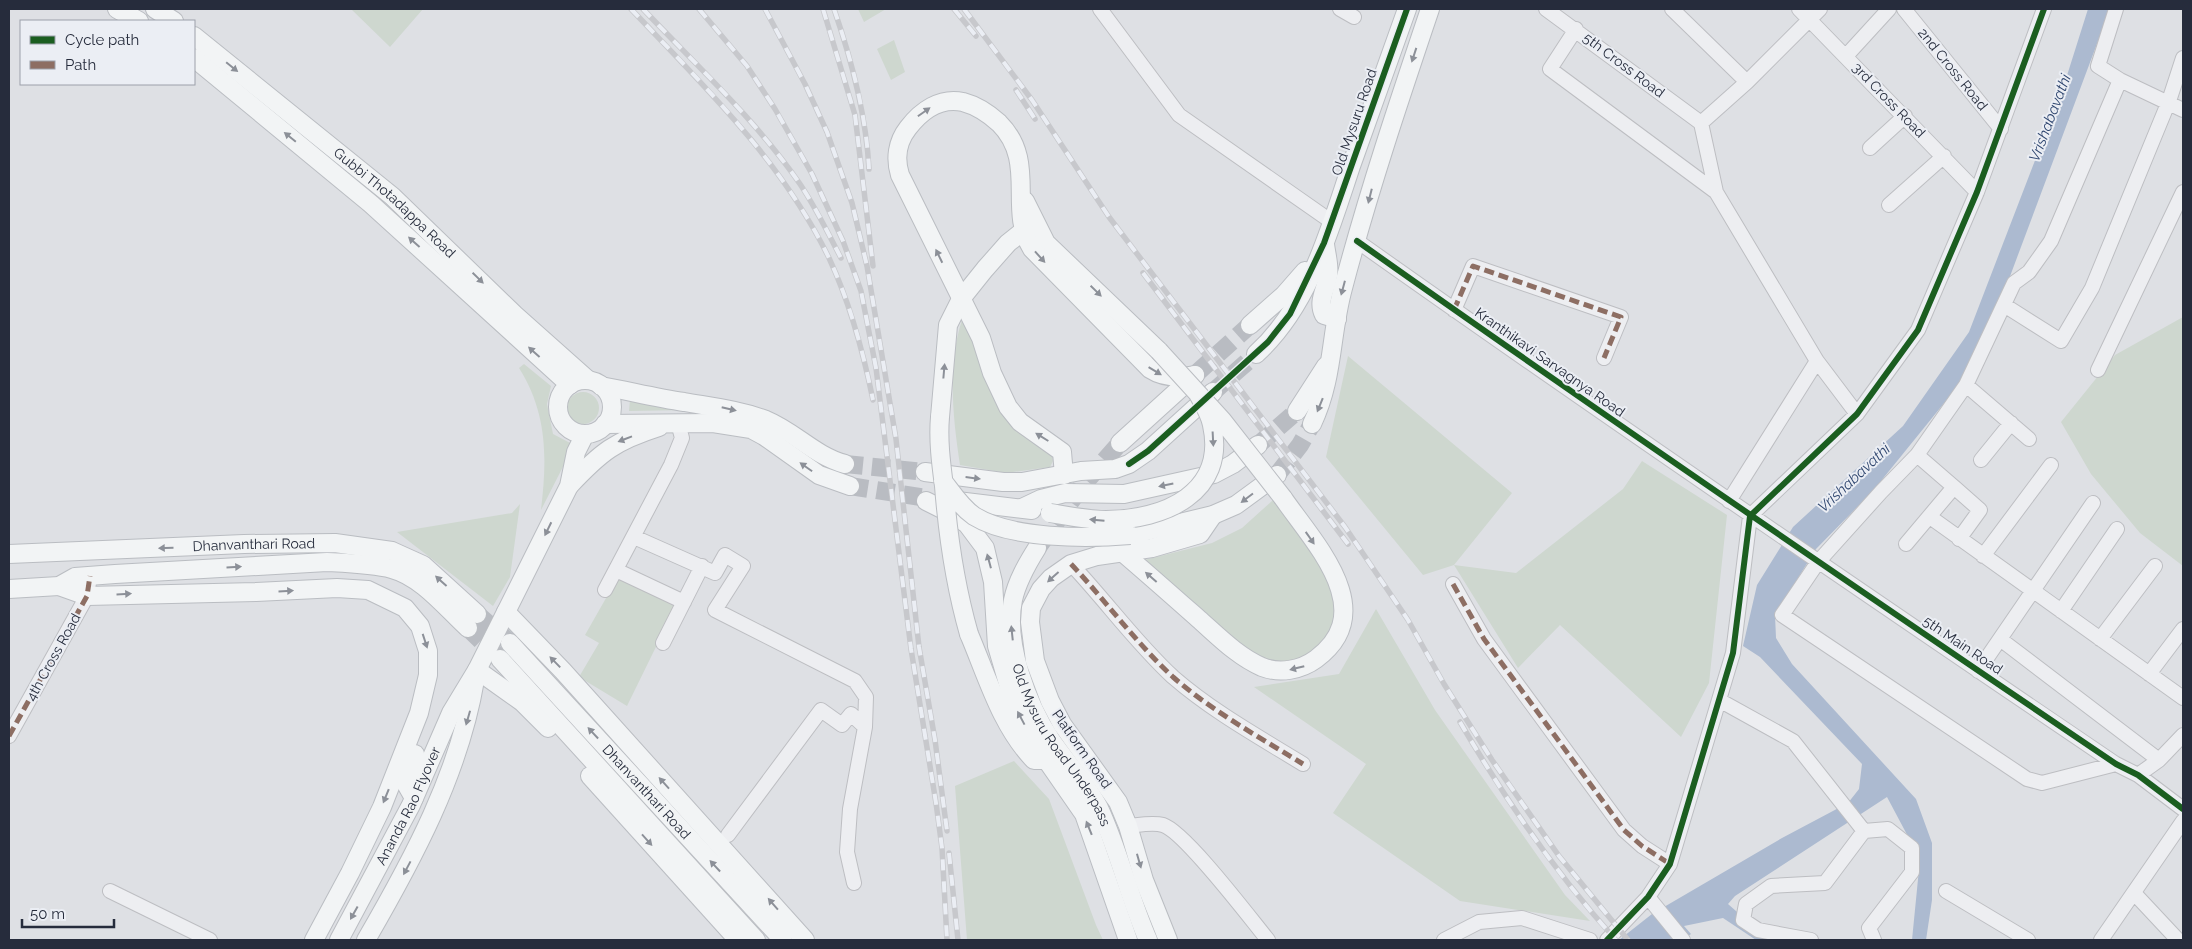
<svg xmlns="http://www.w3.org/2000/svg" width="2192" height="949" viewBox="0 0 2192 949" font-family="Raleway,sans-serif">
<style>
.green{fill:#ced7cf}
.water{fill:#acbad0}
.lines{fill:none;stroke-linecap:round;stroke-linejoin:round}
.major-tunnel{stroke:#b9bcc2;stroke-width:18;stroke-dasharray:18 9;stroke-linecap:butt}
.minor-casing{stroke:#bdbec2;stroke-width:16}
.major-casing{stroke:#babdc2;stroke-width:20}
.minor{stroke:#edeef1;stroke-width:14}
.major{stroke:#f2f4f5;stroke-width:18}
.rail-casing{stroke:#c7c8cc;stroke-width:5.5}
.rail{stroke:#ebeef4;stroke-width:4;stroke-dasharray:11;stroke-linecap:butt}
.major-bridge-casing{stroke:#babdc2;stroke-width:20;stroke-linecap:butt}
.major-bridge{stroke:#f2f4f5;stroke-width:18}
.quiet{stroke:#8d6e63;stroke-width:5;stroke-dasharray:10 5;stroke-linecap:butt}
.cycleway-casing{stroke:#ebeef4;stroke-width:9}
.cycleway{stroke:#1b5e20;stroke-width:6}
.oneway{fill:#8c9098}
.labels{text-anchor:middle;stroke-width:4;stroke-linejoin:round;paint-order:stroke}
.street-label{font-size:14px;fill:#262c3c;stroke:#ebeef4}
.water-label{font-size:15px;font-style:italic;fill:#304770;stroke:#ebeef4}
</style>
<rect width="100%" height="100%" fill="#dee0e4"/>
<path class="green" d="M351 9H423L390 47Z
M858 9H886L864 22Z
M894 40 905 72 891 80 877 49Z
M2183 317V566L2140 533 2091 474 2061 422 2115 355Z
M962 320C969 332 978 345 983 357 986 369 986 380 991 391 1003 421 1028 437 1052 455L1053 461 1050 467 1006 473 960 465C953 419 947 365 962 320Z
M1348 356 1512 493 1454 565 1516 573 1623 489 1642 461 1727 515 1709 683 1681 737 1560 625 1518 668 1454 565 1423 575 1326 457Z
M524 364 551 386 547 404 553 434 574 445 541 510C547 459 548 414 519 368Z
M567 408a16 16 0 1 1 32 0a16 16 0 1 1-32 0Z
M630 400 688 410 629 411Z
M1273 500 1325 571 1334 588 1335 618 1328 636 1314 651 1297 660 1278 663 1250 654 1144 560 1212 543 1242 528Z
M520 504 510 577 493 606 397 532 512 513Z
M618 577 676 606 627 706 579 677 599 643 585 635Z
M1376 609 1435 710 1565 895 1590 921 1460 901 1333 813 1366 764 1254 687 1339 674Z
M1014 761 1049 799 1096 925 1103 940H967L955 786Z"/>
<path class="water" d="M2088 9H2110L2006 287 1962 381 1872 492 1816 549 1775 615 1776 638 1792 664 1916 799 1932 843V900L1926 940H1912L1920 859 1887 797 1735 896 1728 904 1769 940H1756L1723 918 1684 926 1691 934 1683 940H1619L1652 914 1782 838 1848 803 1859 789 1862 764 1760 657 1743 646 1757 585 1793 527 1903 426 1969 332 2064 85Z"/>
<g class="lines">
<path class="major-tunnel" d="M1198 372 1250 325
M1213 392 1256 354
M1258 445 1297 411
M845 464 925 472
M1277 475 1300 445 1312 424
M850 486 927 498
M1039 546 1082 486 1120 443
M477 614 508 641
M468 628 498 657"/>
<g class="minor-casing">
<path id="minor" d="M1100 9 1179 115 1332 222
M1340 9 1354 17
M1546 9 1701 123
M1672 9 1747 82
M1799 9 1977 192
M1904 9 2001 129
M2116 9 2098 66 2120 80 2183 110
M1576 29 1550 69 1716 192
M1846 56 1889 9
M1701 123 1716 192 1817 361 1857 414
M1701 123 1747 82 1820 9
M1870 148 1905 116
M1889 205 1944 156
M1357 241C1608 419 1862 592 2116 764L2138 775 2183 809
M2004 305 2061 341 2092 288 2169 101 2183 58
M1454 310 1473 266 1621 317 1604 358
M2098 370 2183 192
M1966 385 2029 439
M1981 460 2011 423
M1954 487 1980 510 1959 539
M1729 501 1817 361
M1930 517 2183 698
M634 537 715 573 725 555 743 566 715 610 855 681 866 697 865 727 850 809 847 852 854 883
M1906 544 1954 487 1917 455
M1983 556 2051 465
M1071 564C1106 601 1136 643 1173 677 1212 711 1259 737 1303 764
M616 570 684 602
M1453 584 1484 639 1624 830 1642 846 1670 864
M605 590 671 465 682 438 678 423
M2061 611 2117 529
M2000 639 2159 760
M2100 639 2155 566
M663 643 702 566
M1978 671 2093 503
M2149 674 2183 629
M1719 700 1793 741 1864 831
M9 736 87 596 90 576
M2116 764 2042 783 2027 779 1782 615 1818 562 1881 492 1917 455 1966 385 2014 283 2029 272 2051 241 2120 80
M2138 775 2159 760 2183 735
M1128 826C1139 825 1153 822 1163 825 1185 832 1250 918 1268 940
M728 835 821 710 842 725 851 714 865 727
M110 891 210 940
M1946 891 2028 940
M2134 893 2178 940
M1648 897 1683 940
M1444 940 1479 922 1522 918 1590 940
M1607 940 1648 897 1670 864 1733 653 1750 516 1857 414 1918 330 1977 192 2044 9
M1811 940 1758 930 1743 920 1746 904 1771 886 1825 883 1864 831 1888 829 1912 848V872L1869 928 1874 940
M2101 940 2183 821"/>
</g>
<g class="major-casing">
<g id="major">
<path d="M117 9 139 21"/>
<path d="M155 9 174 21"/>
<path id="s1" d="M194 36 392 196 515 315 588 380"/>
<path d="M194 58 371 204 570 385"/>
<path d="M1025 201 1046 243 1159 351"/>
<path d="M1325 244C1326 254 1330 266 1328 276 1326 290 1317 301 1324 315L1337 319"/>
<path d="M1250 325 1284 295 1305 271"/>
<path d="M1256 354C1309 306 1329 232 1351 166 1370 114 1388 61 1407 9"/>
<circle cx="585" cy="407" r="27"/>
<path d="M601 386C629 391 656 398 684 402 712 407 739 410 766 420 795 432 815 456 845 464"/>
<path d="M1297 411 1326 366"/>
<path d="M940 417 948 325 961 299 985 269 1008 243 1023 231"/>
<path d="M605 424 713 423 751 429 764 436 819 475 850 486"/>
<path d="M1312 424C1334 378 1330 335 1343 288 1368 193 1399 101 1430 9"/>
<path d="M1120 443 1195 375"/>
<path d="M925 472 1003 482H1022L1081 471 1115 469 1129 464 1148 451 1213 392"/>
<path d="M1064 475 1062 452 1020 422 1008 407 992 373 981 338 900 175C895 159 897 142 908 128 921 111 940 97 963 102 978 106 988 113 999 123 1038 162 1007 209 1032 249L1150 369C1164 378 1180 378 1195 375"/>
<path d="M570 485C601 452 615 441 659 427"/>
<path d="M949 500 1032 510"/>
<path d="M926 501 954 515 967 524 985 548 993 582 997 646 1014 704 1034 742 1084 814 1128 940"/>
<path d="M1022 508 1041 499 1065 493 1124 494 1214 474 1233 464 1258 445"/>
<path d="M1130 535 1213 515 1236 505 1277 475"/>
<path id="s2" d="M1037 548C1027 564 1017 581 1013 600 1004 643 1027 704 1051 740 1067 763 1086 783 1099 808 1119 851 1129 897 1148 940"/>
<path d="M1122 552C1149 575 1176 599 1202 622 1221 639 1239 657 1262 667 1280 674 1301 670 1316 659 1381 611 1314 543 1283 498"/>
<path id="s3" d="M9 554 244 544 335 543 392 551 423 565 477 614"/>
<path d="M59 586 87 596 256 592 337 588 368 590 405 608 420 626 428 651V675L419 713 382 807 350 873 314 940"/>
<path d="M9 589 59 586 75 577 115 574 327 562C346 563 374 564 392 569 422 577 446 608 468 628"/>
<path d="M506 612 563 671 805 940"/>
<path d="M969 634C987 676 1001 726 1034 760H1046"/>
<path id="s4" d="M510 643 783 940"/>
<path d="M500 659 756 940"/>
<path d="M477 670 522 702 548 728"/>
<path d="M590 776 738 940"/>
<path d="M414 798 406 784 415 754"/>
<path id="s5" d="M339 940 411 805 451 713 477 670 569 486 576 452 585 434"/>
<path d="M366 940C413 859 459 774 475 680"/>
<path d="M1168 940 1144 880 1128 826 1118 802 1062 724 1050 701 1035 661 1030 622 1031 608 1041 589 1051 578 1071 564 1097 556 1152 548 1200 534 1213 515"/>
</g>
</g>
<use href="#minor" class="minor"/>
<use href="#major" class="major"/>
<g class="rail-casing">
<path id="rail" d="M631 9C704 86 782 161 829 258 850 303 863 351 873 400
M643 9C696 65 756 120 800 184 816 208 828 233 841 258
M699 9 747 66 775 109 812 174 843 241 861 291 876 368 911 649 936 803 942 848 947 940
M765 9 805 84 827 132 852 203 867 266 896 439 919 647 935 740 947 831
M823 9 855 115 873 266
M834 9C852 61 866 114 869 169
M954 9 976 36
M964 9 1032 100 1109 217 1345 527 1408 620 1444 684 1492 760 1559 856 1628 940
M1016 90 1035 119
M1143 273 1348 544
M1460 722C1505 799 1556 874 1616 940
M949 853 958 940"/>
</g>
<use href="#rail" class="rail"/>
<g class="major-bridge-casing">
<path id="major-bridge" d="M1159 351 1222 420 1283 498
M940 417C938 440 941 463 944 486 948 537 955 585 969 634
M943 481C953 494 961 507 974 516 1011 539 1087 539 1130 535
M1050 513C1068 516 1088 520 1106 520 1164 520 1227 493 1212 425 1210 414 1203 403 1198 394"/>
</g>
<use href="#major-bridge" class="major-bridge"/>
<path class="quiet" d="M1454 310 1473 266 1621 317 1604 358
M1071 564C1106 601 1136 643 1173 677 1212 711 1259 737 1303 764
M1453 584 1484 639 1624 830 1642 846 1670 864
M9 736 87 596 90 576"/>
<g class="cycleway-casing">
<path id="cycleway" d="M1357 241C1608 419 1862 592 2116 764L2138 775 2183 809
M1129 464 1148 451 1268 342 1290 314 1324 243 1407 9
M1607 940 1648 897 1670 864 1733 653 1750 516 1857 414 1918 330 1977 192 2044 9"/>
</g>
<use href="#cycleway" class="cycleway"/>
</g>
<defs><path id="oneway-solid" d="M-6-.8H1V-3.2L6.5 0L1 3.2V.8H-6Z" transform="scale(1.25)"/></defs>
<g class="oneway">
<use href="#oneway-solid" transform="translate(1414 55) rotate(108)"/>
<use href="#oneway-solid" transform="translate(232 67) rotate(39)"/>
<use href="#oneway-solid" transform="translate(924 112) rotate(-35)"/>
<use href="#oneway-solid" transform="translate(290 137) rotate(-141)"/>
<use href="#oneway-solid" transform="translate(1370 196) rotate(104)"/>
<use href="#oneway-solid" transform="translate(414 242) rotate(-138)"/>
<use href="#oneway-solid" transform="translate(939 256) rotate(-116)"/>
<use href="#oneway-solid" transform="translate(1040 257) rotate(48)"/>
<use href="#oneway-solid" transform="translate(478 278) rotate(44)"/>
<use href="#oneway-solid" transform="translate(1343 288) rotate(105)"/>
<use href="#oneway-solid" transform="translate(1096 291) rotate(44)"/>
<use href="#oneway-solid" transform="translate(534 352) rotate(-138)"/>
<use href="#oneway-solid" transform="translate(944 371) rotate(-85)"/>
<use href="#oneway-solid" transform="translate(1155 371) rotate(31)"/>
<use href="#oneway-solid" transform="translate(1320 405) rotate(112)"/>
<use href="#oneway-solid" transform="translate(729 409) rotate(13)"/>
<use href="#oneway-solid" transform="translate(1042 437) rotate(-148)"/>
<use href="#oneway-solid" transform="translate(625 439) rotate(159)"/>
<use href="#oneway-solid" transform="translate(1213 439) rotate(87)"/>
<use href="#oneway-solid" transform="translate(806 467) rotate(-145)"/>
<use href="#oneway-solid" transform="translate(973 478) rotate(7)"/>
<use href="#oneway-solid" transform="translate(1166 485) rotate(168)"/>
<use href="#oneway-solid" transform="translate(1247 498) rotate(143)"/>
<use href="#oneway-solid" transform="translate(1097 520) rotate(-175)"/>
<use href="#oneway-solid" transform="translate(548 529) rotate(116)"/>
<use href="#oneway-solid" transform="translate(1310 538) rotate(55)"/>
<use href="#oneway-solid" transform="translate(166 548) rotate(178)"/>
<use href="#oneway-solid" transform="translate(989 561) rotate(-105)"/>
<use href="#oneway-solid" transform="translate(234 567) rotate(-3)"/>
<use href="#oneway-solid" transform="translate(1053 577) rotate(138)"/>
<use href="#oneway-solid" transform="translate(1151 577) rotate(-139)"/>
<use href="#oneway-solid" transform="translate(441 581) rotate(-138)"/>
<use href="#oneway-solid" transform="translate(286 591) rotate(-3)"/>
<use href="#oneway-solid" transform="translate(124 594) rotate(-3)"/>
<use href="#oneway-solid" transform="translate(1012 633) rotate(-96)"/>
<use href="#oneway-solid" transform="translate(425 641) rotate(72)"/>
<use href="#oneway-solid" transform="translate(555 662) rotate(-134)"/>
<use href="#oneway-solid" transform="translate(1297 668) rotate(166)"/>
<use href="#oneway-solid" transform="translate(468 718) rotate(106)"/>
<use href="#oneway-solid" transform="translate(1021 718) rotate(-118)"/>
<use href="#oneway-solid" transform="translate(593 733) rotate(-133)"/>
<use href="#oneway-solid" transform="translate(664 783) rotate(-132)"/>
<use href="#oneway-solid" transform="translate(386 796) rotate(112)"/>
<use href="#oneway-solid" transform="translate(1089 828) rotate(-112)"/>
<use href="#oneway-solid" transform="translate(647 840) rotate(48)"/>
<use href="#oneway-solid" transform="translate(1139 861) rotate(74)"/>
<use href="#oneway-solid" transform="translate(715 866) rotate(-133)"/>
<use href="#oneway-solid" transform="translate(407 868) rotate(118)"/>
<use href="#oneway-solid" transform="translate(773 904) rotate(-131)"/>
<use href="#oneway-solid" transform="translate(354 913) rotate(119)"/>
</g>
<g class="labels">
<g class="street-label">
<text transform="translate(1624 65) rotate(37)" y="5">5th Cross Road</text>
<text transform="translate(1953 69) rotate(51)" y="5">2nd Cross Road</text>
<text transform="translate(1889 100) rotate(46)" y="5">3rd Cross Road</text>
<text transform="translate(1354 122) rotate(-71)" y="5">Old Mysuru Road</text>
<text dy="5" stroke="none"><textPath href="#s1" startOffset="261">Gubbi Thotadappa Road</textPath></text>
<text transform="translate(1550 362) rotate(35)" y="5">Kranthikavi Sarvagnya Road</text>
<text dy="5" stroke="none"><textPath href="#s3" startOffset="245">Dhanvanthari Road</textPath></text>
<text transform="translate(1963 645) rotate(34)" y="5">5th Main Road</text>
<text transform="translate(53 657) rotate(-61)" y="5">4th Cross Road</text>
<text dy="5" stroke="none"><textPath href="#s2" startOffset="215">Old Mysuru Road Underpass</textPath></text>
<text transform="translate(1082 749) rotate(55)" y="5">Platform Road</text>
<text dy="5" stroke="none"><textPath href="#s4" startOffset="202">Dhanvanthari Road</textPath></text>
<text dy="5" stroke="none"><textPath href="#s5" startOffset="151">Ananda Rao Flyover</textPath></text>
</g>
<g class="water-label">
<text transform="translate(2050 118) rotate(-69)" y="5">Vrishabavathi</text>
<text transform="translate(1854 478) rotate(-43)" y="5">Vrishabavathi</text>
</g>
</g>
<rect width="2192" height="949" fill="none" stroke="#262c3c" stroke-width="20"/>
<rect x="20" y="20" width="175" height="65" fill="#ebeef4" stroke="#9ca0aa"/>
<rect x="30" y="36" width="25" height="8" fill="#1b5e20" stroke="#9ca0aa"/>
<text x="65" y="45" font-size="15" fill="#262c3c">Cycle path</text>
<rect x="30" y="61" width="25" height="8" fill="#8d6e63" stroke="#9ca0aa"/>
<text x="65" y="70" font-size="15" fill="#262c3c">Path</text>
<path d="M22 919v8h92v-8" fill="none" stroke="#262c3c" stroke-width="2.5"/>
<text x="30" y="919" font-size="15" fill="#262c3c" stroke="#ebeef4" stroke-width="4" paint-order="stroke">50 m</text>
</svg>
